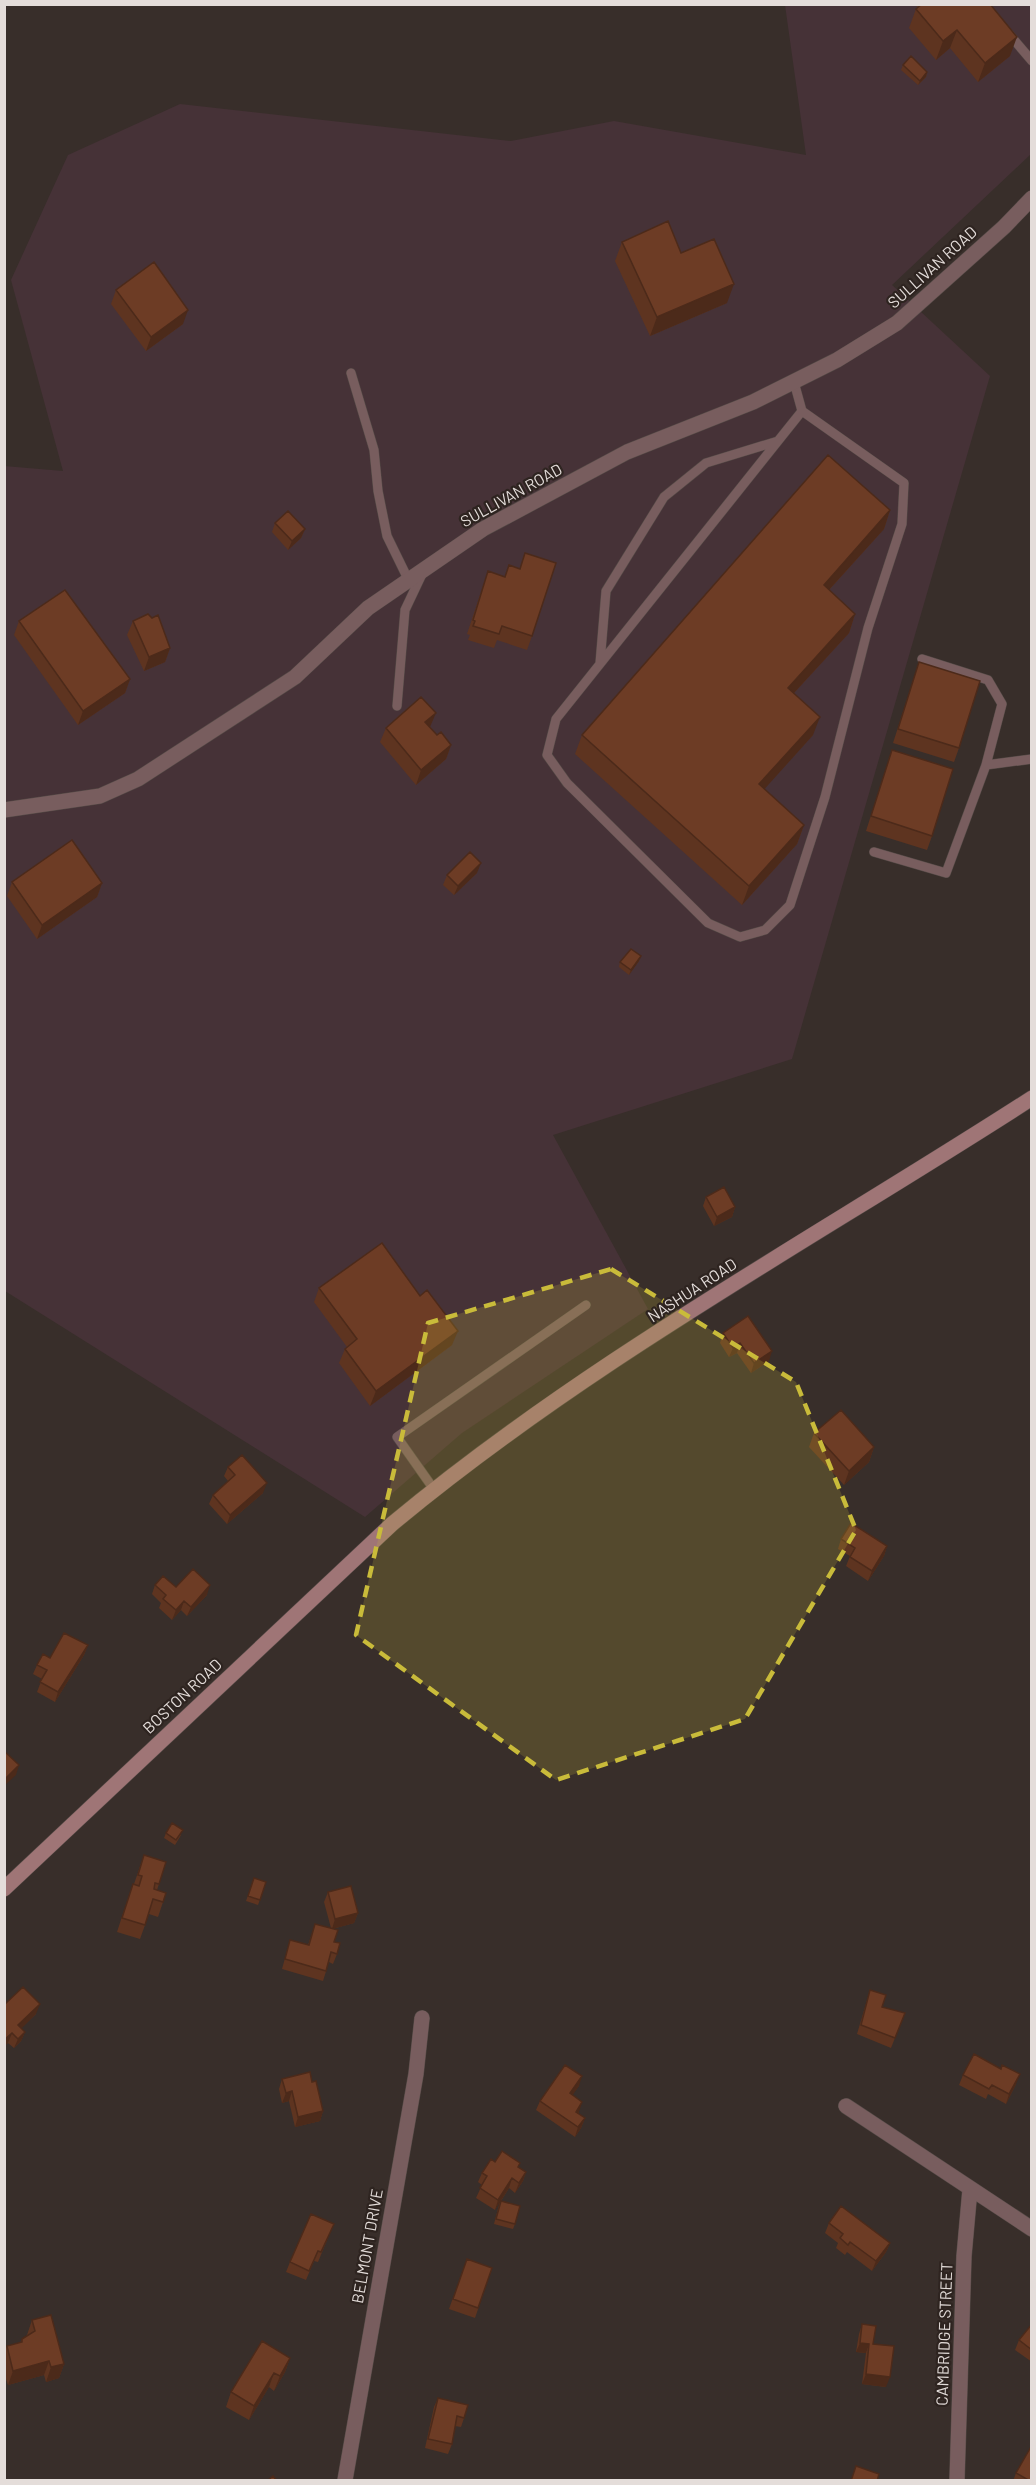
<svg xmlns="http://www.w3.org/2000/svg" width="1036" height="2485" viewBox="0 0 1036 2485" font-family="Barlow,sans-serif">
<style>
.industrial{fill:#463237}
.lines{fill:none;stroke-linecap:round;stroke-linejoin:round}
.lane-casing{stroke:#544a46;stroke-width:10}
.street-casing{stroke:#544a46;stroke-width:16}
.secondary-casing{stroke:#544a46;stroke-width:16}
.lane{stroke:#785d5e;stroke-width:9}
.street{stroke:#785d5e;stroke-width:15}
.secondary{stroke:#9f7576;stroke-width:15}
.wall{fill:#5e3420}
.shaded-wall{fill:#4c2a1a}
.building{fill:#6d3c25;stroke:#4c2a1a;stroke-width:1.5}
.marked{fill:#c9bb3a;fill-opacity:0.2;stroke:#c9bb3a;stroke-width:4.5;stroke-dasharray:12 8;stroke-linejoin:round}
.labels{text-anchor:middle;stroke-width:4.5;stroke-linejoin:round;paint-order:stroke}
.street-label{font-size:16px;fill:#e4ddda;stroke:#2e2420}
</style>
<rect width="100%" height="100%" fill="#382e2a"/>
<path class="industrial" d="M785 5H1031V154L892 285 990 376 792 1059 553 1135 648 1309 462 1433 365 1517 5 1291 4 466 63 471 11 280 68 155 180 104 511 141 614 121 806 155Z"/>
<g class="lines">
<g class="lane-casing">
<path id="lane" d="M1009 34 1032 61
M351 373 374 450 378 491 387 536 408 579
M794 382 802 411 556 719 547 755 567 783 708 923 740 937 765 930 790 905 825 797 868 628 902 524 904 483 802 411
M922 659 988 680 1002 704 986 765
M600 663 606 591 664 497 706 463 778 441
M397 706 405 610 423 572
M874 852 946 873 986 765 1032 759
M433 1488 397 1437 586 1305"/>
</g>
<g class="street-casing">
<path id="street" d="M4 810 100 796 138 779 295 677 368 608 483 529 627 452 753 402 837 360 897 323 1004 227 1032 198
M846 2106 1032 2229
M345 2480 416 2074 422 2018
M957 2480 964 2256 970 2189"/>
</g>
<g class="secondary-casing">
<path id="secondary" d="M4 1889 392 1524C589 1360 817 1237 1032 1098"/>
</g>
<use href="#lane" class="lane"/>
<use href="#street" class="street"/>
<use href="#secondary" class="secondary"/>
</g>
<path class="wall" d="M915 4H990L1010 56 978 82 950 48 936 60 909 28 916 9 918 8Z
M903 65 927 72 926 77 918 85 901 70Z
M622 242 681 253 727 303 650 336 615 261Z
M116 290 183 324 146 351 111 304Z
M890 510 884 529 829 590 855 614 849 633 794 693 813 735 764 789 804 825 797 844 742 905 575 754 582 735Z
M275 523 305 529 301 538 288 550 272 532Z
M488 571 532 636 527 650 497 640 494 648 468 640 470 635 467 634Z
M19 621 130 679 125 693 78 725 14 635Z
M133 621 170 648 165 662 144 671 127 635Z
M919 662 959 748 954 762 893 743Z
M386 728H430L437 735 451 745 446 759 416 785 380 742Z
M892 750 932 836 927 850 866 831Z
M477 873 454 895 443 885 447 875Z
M12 882 102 883 97 897 37 939 7 896Z
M641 956 639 961 629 975 619 967 620 962Z
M706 1197 735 1207 732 1217 714 1226 703 1206Z
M319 1288 452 1345 370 1406 339 1363 345 1349 347 1347 314 1302Z
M723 1333 769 1361 751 1373 737 1353 729 1357 720 1343Z
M814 1433 874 1447 869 1462 844 1485 809 1447Z
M228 1467 263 1493 227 1524 209 1504 213 1495 228 1481 224 1476Z
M841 1539 887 1546 884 1556 868 1581 846 1566 850 1556 838 1549Z
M155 1585 176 1587 207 1595 187 1616 181 1610 172 1620 159 1608 161 1603 152 1594Z
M88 1645 84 1655 55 1702 37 1692 42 1679 33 1674 37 1665 50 1658Z
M166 1833 181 1835 175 1845 164 1838Z
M144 1855 166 1862 157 1890 163 1902 158 1917 149 1914 140 1939 117 1932 128 1898 133 1884H134Z
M254 1878 266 1882 258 1905 246 1901Z
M328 1892 358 1913 354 1923 332 1929 337 1954 333 1964 329 1962 323 1981 282 1969 290 1940 308 1945 315 1924 331 1928 324 1902Z
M870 1990 882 2007 905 2013 891 2048 857 2034Z
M4 2005 36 2014 21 2028 25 2032 21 2041 14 2048 8 2043 4 2046Z
M963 2075 1016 2084 1006 2104 988 2094 986 2099 959 2085Z
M282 2079 312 2082 323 2111 320 2121 295 2127 289 2101 282 2103 279 2089Z
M579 2086 572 2095 579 2112 578 2114 585 2118 581 2128 575 2137 536 2110 540 2101Z
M495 2162 519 2167 526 2172 523 2181 515 2193 509 2188 501 2201 515 2224 513 2229 494 2224 500 2201 495 2210 476 2198 482 2185 478 2182 482 2173Z
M829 2223 890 2243 886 2252 872 2271 847 2252 845 2255 836 2248 838 2243 825 2233Z
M330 2233 318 2262 314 2261 306 2280 286 2272 290 2262Z
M467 2259 492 2268 475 2318 449 2309Z
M32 2320 64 2364 59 2378 46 2382 44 2375 8 2385 4 2373V2352L7 2346 20 2343 22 2339 27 2335Z
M862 2324 886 2387 862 2384 866 2353 856 2352 859 2334Z
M1032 2324V2362L1015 2350 1019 2340Z
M290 2358 285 2372 274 2391 269 2387 249 2420 226 2407 231 2392Z
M438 2398 464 2418 461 2427 455 2426 452 2444 448 2454 425 2448 434 2407Z
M1016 2473 1032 2481H1013Z"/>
<path class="shaded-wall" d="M957 30 950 48 936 60 943 41Z
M1017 37 1010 56 978 82 985 63Z
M927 72 926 77 918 85 920 81Z
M734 284 727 303 650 336 657 317Z
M188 310 183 324 146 351 151 337Z
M890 510 884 529 817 603 824 585Z
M305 529 301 538 288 550 292 541Z
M855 614 849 633 781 707 788 688Z
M170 648 165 662 144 671 149 657Z
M130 679 125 693 78 725 83 711Z
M436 713 430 727 425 722Z
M820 717 813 735 752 803 759 784Z
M451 745 446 759 416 785 421 770Z
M804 825 797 844 742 905 749 886Z
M481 863 477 873 454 895 458 886Z
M102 883 97 897 37 939 42 925Z
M641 956 639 961 629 975 631 970Z
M735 1207 732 1217 714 1226 717 1217Z
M458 1331 452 1345 370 1406 376 1391Z
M740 1343 737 1353 729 1357 733 1348Z
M772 1351 769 1361 751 1373 754 1363Z
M874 1447 869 1462 844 1485 849 1471Z
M267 1483 263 1493 227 1524 230 1515Z
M887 1546 884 1556 868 1581 872 1571Z
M210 1585 207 1595 187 1616 191 1607Z
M184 1601 181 1610 172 1620 176 1610Z
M88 1645 84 1655 55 1702 58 1692Z
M19 1765 16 1775 4 1786V1780Z
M358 1913 354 1923 332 1929 335 1919Z
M40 2004 36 2014 15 2035 18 2025Z
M25 2032 21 2041 14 2048 18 2039Z
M12 2033 8 2043 4 2046V2040Z
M1020 2074 1016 2084 1006 2104 1009 2094Z
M582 2076 579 2086 567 2103 570 2093Z
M292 2091 289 2101 282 2103 286 2093Z
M582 2102 579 2112 572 2122 576 2112Z
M323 2111 320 2121 295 2127 298 2117Z
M585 2118 581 2128 575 2137 578 2127Z
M526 2172 523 2181 515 2193 519 2183Z
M512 2178 509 2188 495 2210 498 2200Z
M890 2243 886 2252 872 2271 876 2261Z
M860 2343 869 2344 866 2353 856 2352Z
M290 2358 285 2372 274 2391 280 2376Z
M49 2361 44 2375 8 2385 13 2371Z
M64 2364 59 2378 46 2382 51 2367Z
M274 2373 269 2387 249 2420 254 2406Z
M866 2374 890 2377 886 2387 862 2384Z"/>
<path class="building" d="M922 4H990L1017 37 985 63 957 30 943 41 916 9Z
M911 56 927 72 920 81 903 65Z
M668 221 681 253 714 239 734 284 657 317 622 242Z
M154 262 188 310 151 337 116 290Z
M828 455 890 510 824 585 855 614 788 688 820 717 759 784 804 825 749 886 582 735Z
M288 511 305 529 292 541 275 523Z
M525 553 556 563 532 636 502 626 499 634 473 626 475 621 473 620 488 571 505 577 509 565 520 569Z
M65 590 130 679 83 711 19 621Z
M148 614 152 618 158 615 170 648 149 657 133 621Z
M919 662 980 681 959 748 898 729Z
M421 697 436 713 425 722 437 735 441 732 451 745 421 770 386 728Z
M892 750 953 769 932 836 871 816Z
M72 840 102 883 42 925 12 882Z
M470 852 481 863 458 886 447 875Z
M631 949 641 956 631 970 620 962Z
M724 1187 735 1207 717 1217 706 1197Z
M382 1243 420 1296 427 1290 458 1331 376 1391 345 1349 357 1339 319 1288Z
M748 1316 772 1351 754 1363 740 1343 733 1348 723 1333Z
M841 1410 874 1447 849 1471 814 1433Z
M242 1455 267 1483 230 1515 213 1495 235 1475 228 1467Z
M851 1523 887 1546 872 1571 850 1557 855 1548 841 1539Z
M193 1569 210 1585 191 1607 184 1601 176 1610 163 1599 166 1595 155 1585 163 1576 176 1587Z
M64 1633 88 1645 58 1692 40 1682 47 1670 37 1665 43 1654 50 1658Z
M4 1751 19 1765 4 1780Z
M172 1823 183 1830 176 1840 166 1833Z
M144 1855 166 1862 159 1884 155 1883 154 1889 166 1893 163 1902 153 1899 145 1925 122 1918 133 1884 139 1886 142 1876 138 1875Z
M254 1878 266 1882 260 1900 248 1896Z
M351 1886 358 1913 335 1919 328 1892Z
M315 1924 338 1930 334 1942 340 1943 337 1954 331 1952 326 1971 285 1959 290 1940 309 1945Z
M23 1987 40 2004 18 2025 25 2032 18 2039 12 2033 4 2040V2005Z
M870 1990 886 1995 882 2007 905 2013 895 2038 861 2025Z
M974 2054 1001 2069 1002 2065 1020 2074 1009 2094 992 2085 989 2089 963 2075Z
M565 2065 582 2076 570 2093 582 2102 576 2112 585 2118 578 2127 540 2101Z
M310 2072 312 2082 316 2081 323 2111 298 2117 292 2091 286 2093 282 2079Z
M502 2151 520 2163 518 2167 526 2172 519 2183 512 2178 498 2200 480 2188 487 2176 482 2173 491 2159 495 2162Z
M501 2201 520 2206 515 2224 496 2219Z
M841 2206 890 2243 876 2261 850 2242 848 2245 840 2238 843 2234 829 2223Z
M311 2214 334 2224 321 2252 318 2251 309 2271 290 2262Z
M467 2259 492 2268 478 2308 453 2299Z
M51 2315 64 2364 51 2367 49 2361 13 2371 7 2346 22 2342V2339L35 2331 32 2320Z
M862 2324 876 2326 873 2344 894 2346 890 2377 866 2374 869 2344 860 2343Z
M1032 2324V2350L1019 2340Z
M262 2341 290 2358 280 2376 274 2373 254 2406 231 2392Z
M438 2398 468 2405 464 2418 457 2416 452 2444 428 2439Z
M1032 2445V2481H1030L1016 2473Z
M856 2466 879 2474 877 2481H851Z
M273 2476 277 2481H267Z"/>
<path class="marked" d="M611 1269 796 1382 856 1530 745 1719 556 1780 356 1635 428 1323Z"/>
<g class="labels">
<g class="street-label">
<text transform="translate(932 267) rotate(-42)" y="6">SULLIVAN ROAD</text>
<text transform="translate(511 495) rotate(-29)" y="6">SULLIVAN ROAD</text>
<text transform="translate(692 1290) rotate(-33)" y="6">NASHUA ROAD</text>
<text transform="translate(182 1696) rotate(-43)" y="6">BOSTON ROAD</text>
<text transform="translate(367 2246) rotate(-80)" y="6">BELMONT DRIVE</text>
<text transform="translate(944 2334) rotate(-88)" y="6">CAMBRIDGE STREET</text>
</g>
</g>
<rect width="1036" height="2485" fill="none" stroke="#e4ddda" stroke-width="12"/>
</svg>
